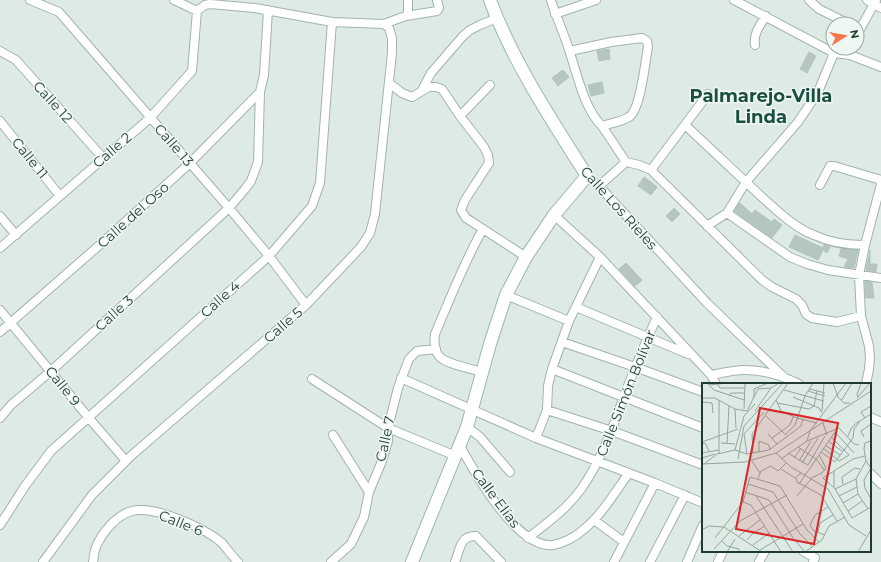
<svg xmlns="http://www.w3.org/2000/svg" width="881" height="562" viewBox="0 0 881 562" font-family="Montserrat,sans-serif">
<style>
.building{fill:#b4c6be;stroke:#b0c5bc}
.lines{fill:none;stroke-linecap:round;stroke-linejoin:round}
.street-casing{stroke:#a1b3ac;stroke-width:10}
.secondary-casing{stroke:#9db7ad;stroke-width:14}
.street{stroke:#fff;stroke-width:8}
.secondary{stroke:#fff;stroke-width:12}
.labels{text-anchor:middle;stroke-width:3;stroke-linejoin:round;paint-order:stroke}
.street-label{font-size:14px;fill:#1f3b33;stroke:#eff7f3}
.district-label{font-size:18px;font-weight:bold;fill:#1a4e40;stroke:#eff7f3}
.inset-road{fill:none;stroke:#92a59e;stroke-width:1}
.view{fill:#d62828;fill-opacity:0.15;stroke:#d62828;stroke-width:2}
.inset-edge{fill:none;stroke:#1f3b33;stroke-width:2}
</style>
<rect width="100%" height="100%" fill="#deebe5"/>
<path class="building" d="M609 49 610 59 599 61 597 51Z
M809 52 816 56 807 73 800 69Z
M563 70 569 77 558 86 552 78Z
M602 82 604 93 591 96 588 85Z
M644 177 657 187 651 195 638 186Z
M740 203 752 214 755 210 772 222 774 219 782 225 772 238 734 211Z
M674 208 680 214 672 222 666 216Z
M795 235 823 248 824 245 830 247 827 253 823 250 818 260 789 247Z
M841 249 858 250 854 268 844 267 848 259 839 256Z
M870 250V264H877L876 272 866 270Z
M626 263 642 280 635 286 619 269Z
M865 281 872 282 874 298H866Z"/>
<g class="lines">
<g class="street-casing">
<path id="street" d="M30 0 59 12 229 208 269 256 306 305
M174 0 197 11 205 5 210 4 255 8 332 22 384 24 400 18 406 16 408 12V0
M551 0C556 17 564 33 569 50 577 73 584 109 602 126L626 162 639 165 651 170 762 280 772 287 796 299 802 305 806 314 812 318 837 322 861 316
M734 0 834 53 850 55 881 67
M809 0 819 9 849 24
M867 0 881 8
M555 14 596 0
M406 16 437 11 439 8 437 0
M857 35 876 0
M755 45C753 34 760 25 766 16
M0 51 16 60 103 158
M570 51 611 42 642 38 647 41 648 47C645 62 641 109 629 117 621 122 611 123 602 126
M389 83 402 93 412 97 429 87H436L442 89 460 116 484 147 488 155 489 163 465 200 461 210 466 218 526 257
M422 90 431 73 463 36 470 30 480 25 497 18
M460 116 490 85
M0 121 60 196
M685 125C712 150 738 175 764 199 779 212 795 228 814 235 831 243 846 245 865 245
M651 170 708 94
M587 176 599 186 707 303 791 384
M820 185 830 166H834L881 180
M599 186 626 162
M727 213 790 257 807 264 828 270 881 278
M554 215 600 257 711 375 716 384
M0 216 16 235
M707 226 727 213 746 182 798 122 818 92 834 53
M0 248 150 118 192 71 197 11
M506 295 569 321
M576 307 688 354
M0 310 88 417 126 461
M0 332 103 242 189 164 260 92
M562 342 635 367 703 392
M552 369 703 428
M483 372C472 369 445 364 439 356 434 350 434 341 435 334 450 299 464 262 483 229
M711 375C722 373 733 370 745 370 763 370 783 376 799 384
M401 378 536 438 655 483 703 503
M312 379 388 428 456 456
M866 384 869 369 870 358 869 346 861 316 859 275 865 245 881 184
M547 410 612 431 703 465
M870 417 881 422
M0 418 11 405 51 371 229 208 245 189 251 181 258 162 260 92 264 75 268 10
M467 427 480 437 510 472
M333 435 369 492
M536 438 547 410 548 386 552 369 569 321 600 257
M460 446C475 473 517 549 553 545 563 543 575 537 583 530 602 515 615 492 629 473
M870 473 881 484
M594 520 624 542
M0 525 25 486 51 451 269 256 312 206 320 183 332 22
M528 538C547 523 568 508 582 488 601 460 613 428 624 396 634 370 645 343 657 317
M803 551 815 558 813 562
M43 562 92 495 132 455 306 305 361 247 370 233 375 214 392 53V38L389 28 384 24
M93 562C94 557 94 551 96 547 102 533 116 515 132 511 154 505 205 528 222 543 227 549 232 556 238 562
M331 562 351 544 364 517 369 492 382 461 388 441V428L398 388 409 359 417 351 436 349
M455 562C460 550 460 535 476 536L501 562
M614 562 655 483
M650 562 685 495
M687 562 703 525
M718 562 723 551
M759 562 765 551"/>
</g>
<g class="secondary-casing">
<path id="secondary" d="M412 562 467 427 490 344 506 295 526 257 554 215 587 176C552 121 513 62 490 0"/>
</g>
<use href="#street" class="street"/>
<use href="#secondary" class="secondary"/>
</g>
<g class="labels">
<g class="street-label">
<text transform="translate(53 102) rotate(48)" y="5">Calle 12</text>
<text transform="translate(174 145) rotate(49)" y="5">Calle 13</text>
<text transform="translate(112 150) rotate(-41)" y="5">Calle 2</text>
<text transform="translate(30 158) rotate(51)" y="5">Calle 11</text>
<text transform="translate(619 208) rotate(48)" y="5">Calle Los Rieles</text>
<text transform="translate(133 215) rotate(-42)" y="5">Calle del Oso</text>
<text transform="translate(220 299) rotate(-42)" y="5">Calle 4</text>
<text transform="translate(114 313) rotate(-42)" y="5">Calle 3</text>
<text transform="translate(283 325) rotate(-41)" y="5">Calle 5</text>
<text transform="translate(63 386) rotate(51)" y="5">Calle 9</text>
<text transform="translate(626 393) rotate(-68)" y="5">Calle Simón Bolívar</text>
<text transform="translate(385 439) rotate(-78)" y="5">Calle 7</text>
<text transform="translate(496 498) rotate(53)" y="5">Calle Elías</text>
<text transform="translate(181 523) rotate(22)" y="5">Calle 6</text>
</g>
<g class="district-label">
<text x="761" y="102">Palmarejo-Villa<tspan x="761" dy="21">Linda</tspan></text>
</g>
</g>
<g transform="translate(702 383)">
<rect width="169" height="169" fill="#deebe5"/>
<path class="inset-road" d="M5 0 12 7 42 17M15 0 18 5H43M131 0 136 14 142 20H148M7 2 26 0M108 6 123 10M82 7 122 18M106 8 123 13M27 13 29 10H43M52 14V6L66 0M91 14 117 25 120 30M156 14 155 12 159 0M0 15H13L33 26 45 28 56 6 69 5 77 0M155 15 168 0M17 17V70M74 17 79 28 95 35 115 40M139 18 150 0M0 19 10 20 11 30M75 20 107 26 112 23 115 8M33 26 34 45M42 26 43 0M53 28 69 5M120 28 122 0M64 33 84 52M163 35 159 29 169 23M121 40 125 52M66 51 75 61M83 52 93 42 103 13 111 0M146 53 150 44 157 38M162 54 159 48 169 41M70 55 88 42 91 34M105 58 108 48 144 0M126 58 140 68M0 59 36 46M19 60 33 61M25 60 27 23M0 61 3 60 7 68M123 62 138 72M96 64 114 76 123 88M121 65 137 78 147 72 129 54M33 67 45 71 67 67 99 43 101 36M33 67 42 33 53 21M57 69V58L67 62 68 67M119 69 133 79 151 55 152 46 158 38 169 31M0 70 17 67M51 70 50 51 86 0M74 70 89 84 126 106 147 142 164 153M86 70 106 82M45 71 42 51 62 29M0 75 13 71M92 75 99 65M36 76 42 43 81 0M79 76 105 58 137 45 152 61 157 62M50 78 58 90M97 78 109 58M164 78 154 96 156 111 166 126M100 80 116 55M0 81 43 79 74 70 169 8M2 81 15 71 33 67M106 82 123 53M169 85 162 97 163 105 169 116M169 85 164 78 162 66 163 60 169 58M79 86 93 95 99 90M132 88V104L150 135 169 124M48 94 78 103 105 147 117 159M56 95 59 88 69 83 76 88 84 80M94 95 95 99 119 112 135 138M109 95 120 90 124 85 117 72M46 101 71 109 98 151 110 163M97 101 133 49 152 70M141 101 140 94 153 85 158 86M131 104 121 95 151 76 163 73M133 106 154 96M43 109 67 117 91 155 103 169M54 113 91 169M95 113 109 96M137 113 155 104M41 119 49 122 79 169M141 120 156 111M146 128 160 118M0 147 7 143 22 144 60 169M116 149 118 140 131 132M123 152 112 148 108 142 113 132 126 124M37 153 59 136M13 155 41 119 48 94M45 157 51 150 63 143M20 158 25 163 37 166V169M51 162 67 150M12 166 38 138 85 112M58 167 101 141M25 169 33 156M103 169 120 157 127 143 143 134M156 169 169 147"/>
<path class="view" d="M58 25 136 40 112 161 34 146Z"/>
<rect width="169" height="169" class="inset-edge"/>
</g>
<g transform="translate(845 36) rotate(79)"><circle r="19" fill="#eff7f3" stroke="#9caca6"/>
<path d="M0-3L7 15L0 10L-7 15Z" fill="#f9754e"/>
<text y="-6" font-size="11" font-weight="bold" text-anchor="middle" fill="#1f3b33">N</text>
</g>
</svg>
